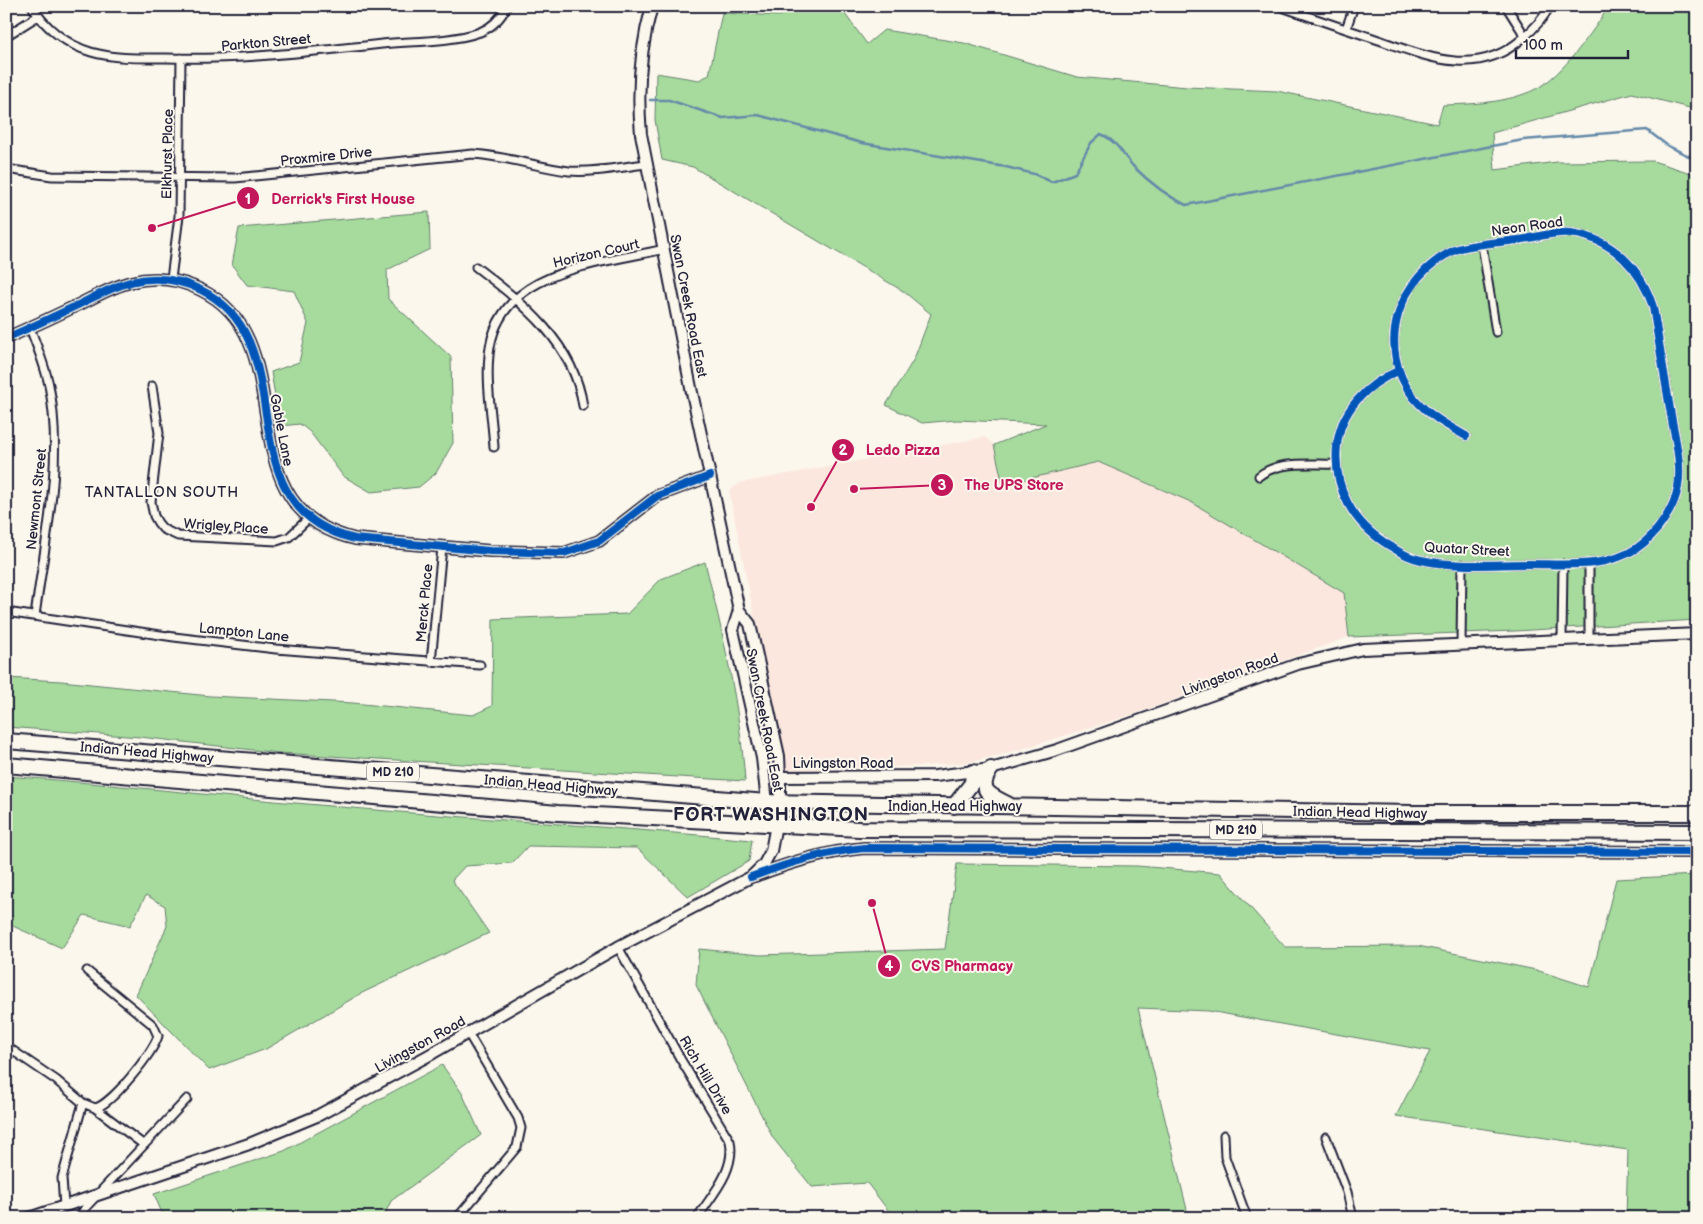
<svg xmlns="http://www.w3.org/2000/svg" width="1703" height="1224" viewBox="0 0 1703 1224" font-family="'Balsamiq Sans',sans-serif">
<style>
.built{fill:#fce7de}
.green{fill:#a6db9d;stroke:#647e6c}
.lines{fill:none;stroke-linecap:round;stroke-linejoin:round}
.stream{stroke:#6589a9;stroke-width:2.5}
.street-casing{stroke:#22223b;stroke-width:11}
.secondary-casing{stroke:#22223b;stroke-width:14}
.highway-casing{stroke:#22223b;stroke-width:18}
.street{stroke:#fbf7ec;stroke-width:7}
.secondary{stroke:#fbf7ec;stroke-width:10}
.highway{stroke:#fbf7ec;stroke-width:14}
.cycleway-casing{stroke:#fbf7ec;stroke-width:11}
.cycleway{stroke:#0057b8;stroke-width:8}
.labels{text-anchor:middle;stroke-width:4;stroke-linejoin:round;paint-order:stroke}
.shield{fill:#fbf7ec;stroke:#636270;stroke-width:1}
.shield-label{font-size:12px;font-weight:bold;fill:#22223b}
.street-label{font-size:14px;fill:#22223b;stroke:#fbf7ec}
.neighbourhood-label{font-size:15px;letter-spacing:1px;fill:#22223b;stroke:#fbf7ec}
.district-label{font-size:19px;font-weight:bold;letter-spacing:1px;fill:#22223b;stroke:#fbf7ec}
.leader{fill:none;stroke:#c2185b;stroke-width:2}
.callout-dot{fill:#c2185b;stroke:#fbf7ec;stroke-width:2}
.mark-label{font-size:15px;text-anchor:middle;font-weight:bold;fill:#fff}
.callout-label{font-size:15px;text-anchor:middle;font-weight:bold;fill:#c2185b;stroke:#fbf7ec;stroke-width:4;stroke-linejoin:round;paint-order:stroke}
</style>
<rect width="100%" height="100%" fill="#fbf7ec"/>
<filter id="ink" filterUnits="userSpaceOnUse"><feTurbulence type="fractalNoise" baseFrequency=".02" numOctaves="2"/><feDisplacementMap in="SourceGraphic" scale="10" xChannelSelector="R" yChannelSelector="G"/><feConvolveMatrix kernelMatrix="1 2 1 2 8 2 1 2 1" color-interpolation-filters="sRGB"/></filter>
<g filter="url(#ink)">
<path class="built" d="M985 437 994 445 1003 485 1098 462 1191 502 1345 594 1349 637 1134 714 1022 749 972 762 921 766 785 770 729 491 740 483Z"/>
<path class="green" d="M806 6H839L867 44 884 30 964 43 1077 77 1187 87 1277 91 1437 124 1443 105C1475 104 1507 103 1536 89 1562 76 1594 30 1609 6H1697V110L1632 93 1492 133 1495 170 1557 162 1653 161 1697 175V620L1515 631 1349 637 1344 593 1191 502 1098 462 1003 485 994 445 1046 424 957 420 922 423 886 405 914 359 931 314 903 291 693 167 662 160 655 120 656 73 699 80 709 75 722 13 780 16Z
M429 212 430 249 387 270 388 299 451 357 453 443 436 473 419 487 371 492 343 476 310 432 300 424 280 426 271 372 299 362 308 323 294 291 247 285 232 265 239 228Z
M705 562C723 634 740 707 745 781L279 753 140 737 6 727V678L61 681 210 696 353 703 473 715 492 706 493 619 627 614 661 579Z
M6 776C114 784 222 797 330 806 470 819 611 826 752 840L749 861 688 897 637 848 528 846 512 863 465 866 452 880 489 933 362 993 266 1049 209 1070 136 995 167 926 165 906 146 895 130 926 84 915 62 948 6 923Z
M957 864 1137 866 1220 873 1285 947 1418 946 1536 970 1589 987 1616 879 1697 875V1218H1626L1628 1150 1396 1116 1430 1051 1209 1011 1138 1008 1189 1218H894L867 1183 812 1187 773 1138 696 985 699 949 760 955 945 949Z
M442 1065 462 1093 481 1135 391 1201 383 1218H164L154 1194 284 1151Z"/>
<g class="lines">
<path class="stream" d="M650 100H669L723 118 758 115 862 143 1006 167 1034 174 1052 182 1075 173 1091 143 1101 134C1117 141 1122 154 1133 166 1150 183 1165 195 1186 205L1523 140 1647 130 1668 146 1697 160"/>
<g class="street-casing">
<path id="street" d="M32 6C44 27 67 45 91 52 115 59 141 58 166 58 239 60 310 52 382 44 412 41 452 42 480 32 493 27 501 18 507 6
M1279 6C1310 17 1342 28 1373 38 1425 56 1476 80 1523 38 1534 29 1543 19 1550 6
M1506 6 1525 36
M1346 29 1354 6
M6 36 38 16
M6 169 52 176 235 178 473 154C506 156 536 167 569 171 594 173 621 167 646 164
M1482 245 1496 332
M476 267C524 304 574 343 583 406
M171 279 179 216 181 58
M30 328C37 346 45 366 49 385 64 462 45 540 35 616
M1398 371C1367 384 1340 411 1337 446 1333 489 1353 524 1390 546 1399 552 1410 558 1421 560 1455 568 1495 564 1530 564 1565 564 1606 569 1637 548 1656 535 1674 510 1678 487 1682 464 1675 438 1671 415 1665 379 1659 343 1653 307 1641 269 1613 239 1571 233 1555 231 1534 238 1518 240 1502 242 1468 244 1455 250 1398 276 1374 347 1414 398 1428 415 1448 426 1466 436
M152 386 159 433 151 502 154 516 158 523 163 529 178 536 277 541 289 537 309 518
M494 447C492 417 486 385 489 355 497 268 599 265 664 249
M1259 476C1279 460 1311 465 1335 464
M1589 564V638
M6 612 174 637 276 649 480 665
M1562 639 1563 564
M1461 644 1462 564
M431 662 442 547
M618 947 681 1060 730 1141C736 1170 712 1195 697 1218
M6 1046 56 1080 83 1103 95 1108C111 1105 153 1053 158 1036L153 1025 87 971
M95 1108 144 1145
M1224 1135 1225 1157 1247 1218
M1326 1137 1347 1192 1353 1218
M64 1206 62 1178 83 1103
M79 1218 85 1208 187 1099
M457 1218 517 1147 521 1128 518 1118 468 1033"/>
</g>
<g class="secondary-casing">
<path id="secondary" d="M6 338C32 327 57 315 82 303 98 295 114 286 131 282 154 276 179 279 201 290 308 342 219 507 355 539L490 551 564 553 599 541 657 496 710 476
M739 610 733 630 762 758 767 802 775 823
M780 777 935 776 991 769 1057 750 1298 664 1363 649 1697 634
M755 876C791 862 825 852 864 848L1697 852
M29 1218 249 1144 317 1116 433 1053 618 947 751 877 764 864 771 851 780 803V777L779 756 750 624 739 610 691 388 641 134C637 91 640 48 652 6"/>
</g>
<g class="highway-casing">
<path id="highway" d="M6 741 767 802 1412 813H1697
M6 765 558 813 859 829 1697 832
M991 769C976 791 990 795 1009 805
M954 806 972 783 973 772"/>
</g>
<use href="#street" class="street"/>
<use href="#secondary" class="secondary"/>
<use href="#highway" class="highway"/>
<g class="cycleway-casing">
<path id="cycleway" d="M6 338C32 327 57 315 82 303 98 295 114 286 131 282 154 276 179 279 201 290 308 342 219 507 355 539L490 551 564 553 599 541 657 496 710 476
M1398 371C1367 384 1340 411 1337 446 1333 489 1353 524 1390 546 1399 552 1410 558 1421 560 1455 568 1495 564 1530 564 1565 564 1606 569 1637 548 1656 535 1674 510 1678 487 1682 464 1675 438 1671 415 1665 379 1659 343 1653 307 1641 269 1613 239 1571 233 1555 231 1534 238 1518 240 1502 242 1468 244 1455 250 1398 276 1374 347 1414 398 1428 415 1448 426 1466 436
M751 877C789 863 824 852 864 848L1697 852"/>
</g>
<use href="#cycleway" class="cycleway"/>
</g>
</g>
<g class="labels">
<g class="shield">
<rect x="367" y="762.5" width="52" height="19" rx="4"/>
<rect x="1210" y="820.5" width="52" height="19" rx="4"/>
</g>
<g class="shield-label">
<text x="393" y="776">MD 210</text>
<text x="1236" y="834">MD 210</text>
</g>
<g class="street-label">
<text transform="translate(266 42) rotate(-5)" y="5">Parkton Street</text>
<text transform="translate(167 154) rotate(-89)" y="5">Elkhurst Place</text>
<text transform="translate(326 156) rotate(-6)" y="5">Proxmire Drive</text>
<text transform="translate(1527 226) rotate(-8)" y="5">Neon Road</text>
<text transform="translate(596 253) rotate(-13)" y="5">Horizon Court</text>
<text transform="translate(689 306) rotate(79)" y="5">Swan Creek Road East</text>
<text transform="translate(282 430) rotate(79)" y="5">Gable Lane</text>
<text transform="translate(36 499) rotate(-84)" y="5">Newmont Street</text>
<text transform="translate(226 526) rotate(4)" y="5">Wrigley Place</text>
<text transform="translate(1467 549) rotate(3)" y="5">Quatar Street</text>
<text transform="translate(424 603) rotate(-85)" y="5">Merck Place</text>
<text transform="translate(244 632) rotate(6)" y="5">Lampton Lane</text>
<text transform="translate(1230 674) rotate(-20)" y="5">Livingston Road</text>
<text transform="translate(765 720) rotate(79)" y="5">Swan Creek Road East</text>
<text transform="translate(147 752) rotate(5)" y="5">Indian Head Highway</text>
<text x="843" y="768">Livingston Road</text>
<text transform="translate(551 785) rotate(5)" y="5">Indian Head Highway</text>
<text x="955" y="811">Indian Head Highway</text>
<text transform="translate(1360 812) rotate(1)" y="5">Indian Head Highway</text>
<text transform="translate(420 1044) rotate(-29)" y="5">Livingston Road</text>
<text transform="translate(706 1075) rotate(59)" y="5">Rich Hill Drive</text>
</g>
<g class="neighbourhood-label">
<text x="162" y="497">TANTALLON SOUTH</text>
</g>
<g class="district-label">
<text x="771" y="821">FORT WASHINGTON</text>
</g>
</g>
<path class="leader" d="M152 228L248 198M811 507L843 450M854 489L942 485M872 903L889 966"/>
<g class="callout-dot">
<circle cx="152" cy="228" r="5"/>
<circle cx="811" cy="507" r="5"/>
<circle cx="854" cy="489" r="5"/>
<circle cx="872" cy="903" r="5"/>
<circle cx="248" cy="198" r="12"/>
<circle cx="843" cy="450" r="12"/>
<circle cx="942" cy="485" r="12"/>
<circle cx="889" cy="966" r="12"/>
</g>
<g class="mark-label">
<text x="248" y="204">1</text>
<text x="843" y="455">2</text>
<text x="942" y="490">3</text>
<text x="889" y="971">4</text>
</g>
<g class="callout-label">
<text x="343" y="204">Derrick's First House</text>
<text x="903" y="455">Ledo Pizza</text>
<text x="1014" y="490">The UPS Store</text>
<text x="962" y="971">CVS Pharmacy</text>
</g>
<rect width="1703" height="1224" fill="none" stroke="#fbf7ec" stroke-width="25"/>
<rect x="12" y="12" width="1678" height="1199" fill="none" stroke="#22223b" stroke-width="2" filter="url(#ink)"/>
<path d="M1516 50v8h112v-8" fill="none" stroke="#22223b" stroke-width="2.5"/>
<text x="1523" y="50" font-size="15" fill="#22223b" stroke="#fbf7ec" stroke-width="4" paint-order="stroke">100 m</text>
</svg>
